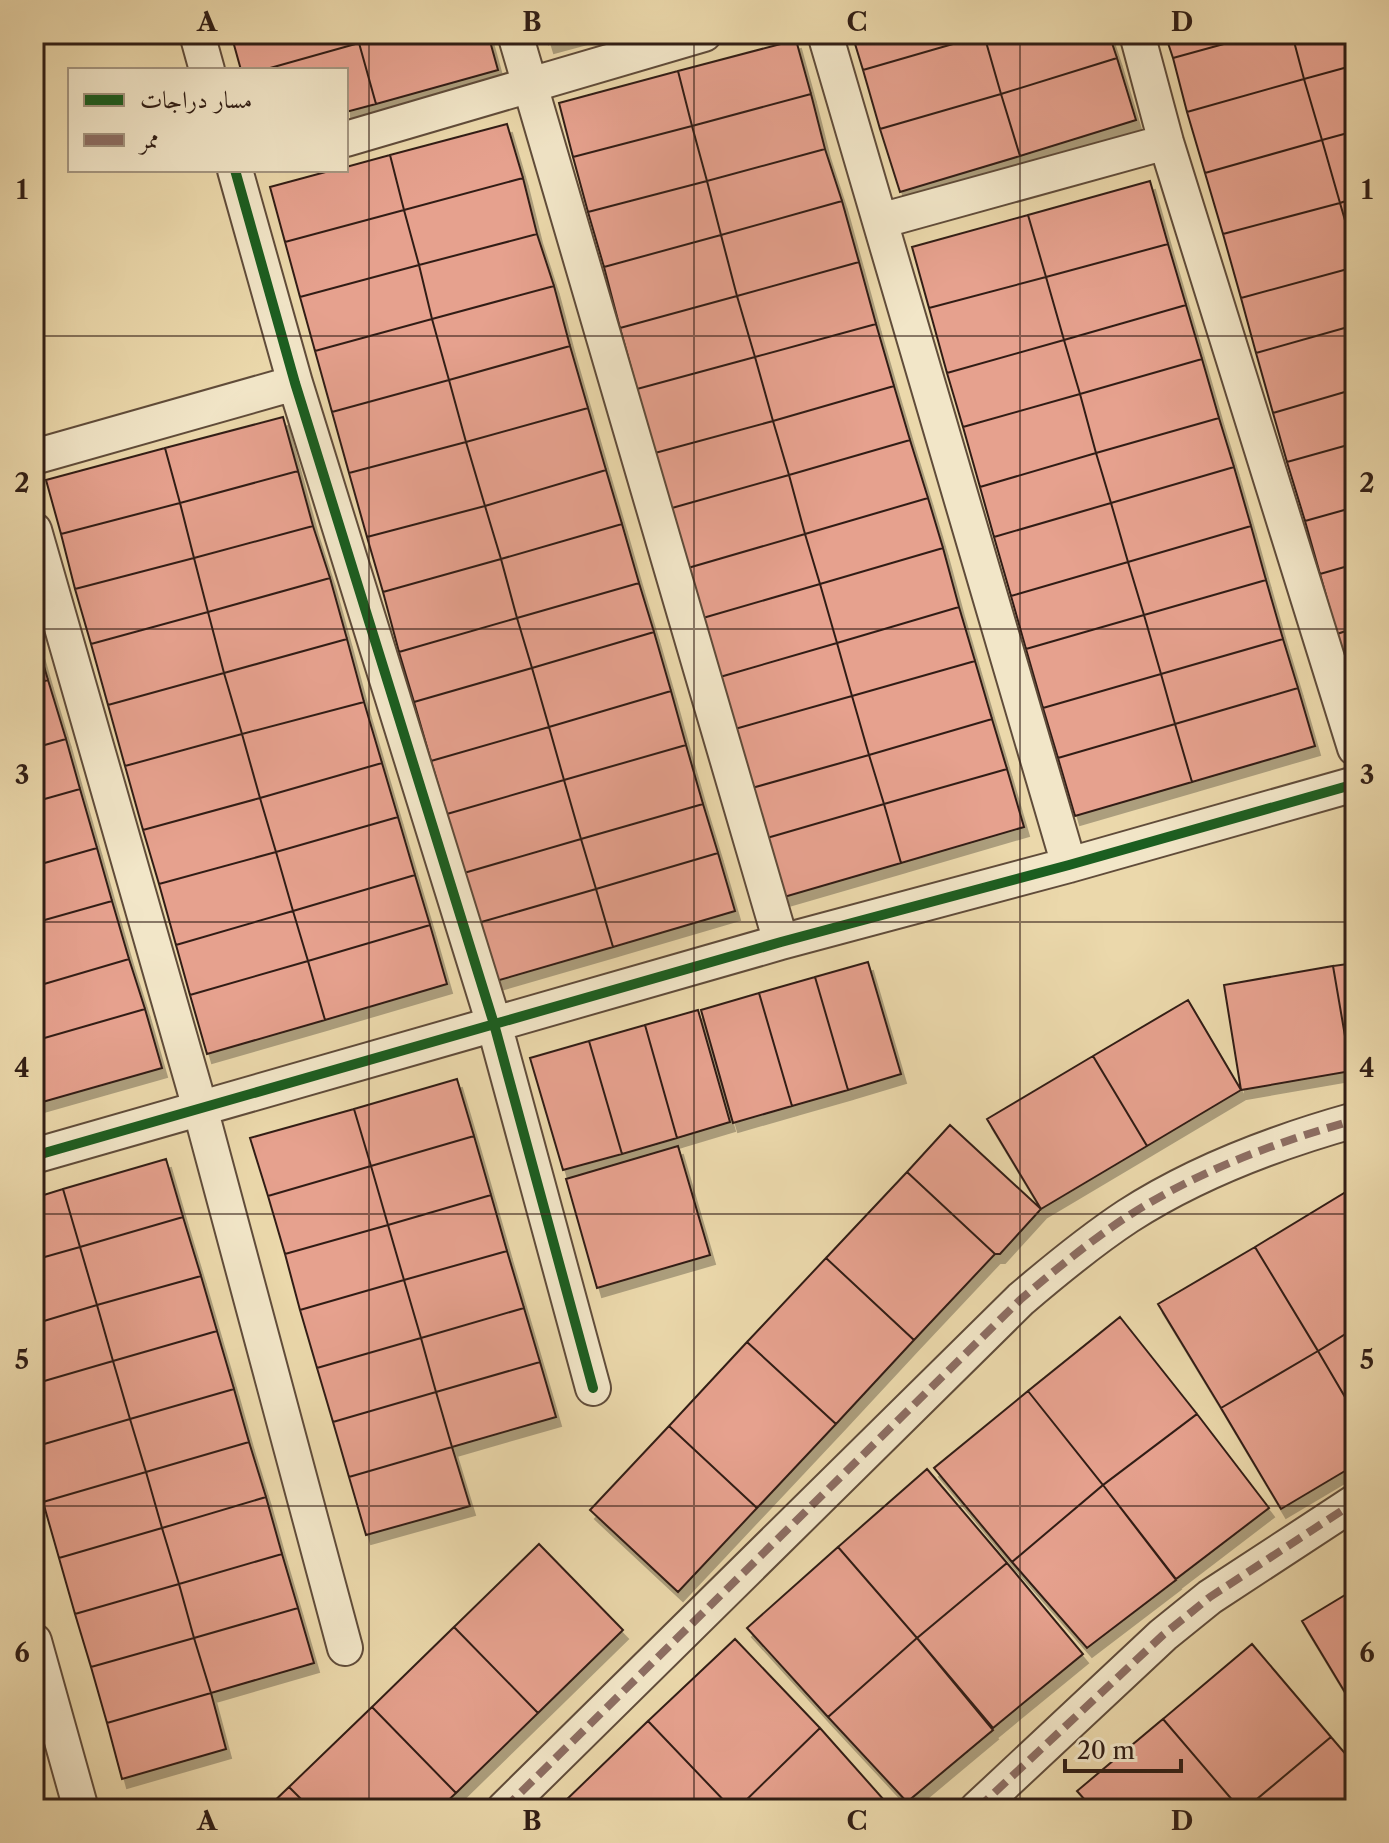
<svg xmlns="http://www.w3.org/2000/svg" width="1389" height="1843" viewBox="0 0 1389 1843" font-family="'Libre Caslon Text',Amiri,serif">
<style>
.building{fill:#e6a18e;stroke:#311e15;stroke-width:2;filter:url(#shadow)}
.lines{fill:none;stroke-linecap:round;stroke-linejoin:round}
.street-casing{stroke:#604c3a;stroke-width:38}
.street{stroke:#f2e6c8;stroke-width:34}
.quiet{stroke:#8d6e63;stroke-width:8;stroke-dasharray:16 8;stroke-linecap:butt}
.cycleway-casing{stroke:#f2e6c8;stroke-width:15}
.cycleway{stroke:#1b5e20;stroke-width:10}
.grid{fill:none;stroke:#311e15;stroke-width:2;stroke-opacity:0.55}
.neatline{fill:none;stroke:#311e15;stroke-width:3}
.grid-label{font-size:26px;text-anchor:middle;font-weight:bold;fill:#311e15}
</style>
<defs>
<filter id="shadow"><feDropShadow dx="5" dy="9" stdDeviation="0" flood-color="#0004"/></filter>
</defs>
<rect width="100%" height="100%" fill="#ebd8ab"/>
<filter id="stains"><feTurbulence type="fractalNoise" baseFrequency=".0025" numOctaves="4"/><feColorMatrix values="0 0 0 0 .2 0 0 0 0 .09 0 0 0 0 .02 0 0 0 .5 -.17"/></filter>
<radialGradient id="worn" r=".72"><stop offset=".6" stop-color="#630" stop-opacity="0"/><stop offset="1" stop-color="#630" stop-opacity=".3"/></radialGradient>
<path class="building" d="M231 34H357L359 43 263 70H241Z
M357 34H394L359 43Z
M394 34H488L498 70 376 104 359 43Z
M546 34H586L549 44Z
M852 34H983L984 35 863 70Z
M988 34H1109L1117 58 1001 94 984 35Z
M1165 34H1260L1173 58Z
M1260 34H1292L1304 79 1187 112 1173 58Z
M1292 34H1355V65L1304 79Z
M984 35 1001 94 880 129 863 70Z
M796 40 811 94 692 126 678 71Z
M359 43 376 104 346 112V70H263Z
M1117 58 1136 120 1020 156 1001 94Z
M1355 65V131L1322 140 1304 79Z
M678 71 692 126 573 157 559 103Z
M1304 79 1322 140 1205 173 1187 112Z
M811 94 825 149 707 181 692 126Z
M1001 94 1020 156 900 192 880 129Z
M507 124 523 178 404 210 390 155Z
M692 126 707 181 588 212 573 157Z
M1355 131V198L1340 203 1322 140Z
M1322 140 1340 203 1223 234 1205 173Z
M825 149 842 201 721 235 707 181Z
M390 155 404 210 285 242 270 187 333 170H346V167Z
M523 178 537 234 419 265 404 210Z
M707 181 721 235 604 267 588 212Z
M1150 181 1168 244 1046 277 1028 215Z
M1355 198V255L1340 203Z
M842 201 859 262 737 296 721 235Z
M1340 203 1355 255V267L1241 298 1223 234Z
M404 210 419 265 300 297 285 242Z
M1028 215 1046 277 929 308 912 247Z
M537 234 554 286 432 319 419 265Z
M721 235 737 296 620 328 604 267Z
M1168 244 1186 305 1064 340 1046 277Z
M859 262 876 324 755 357 737 296Z
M419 265 432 319 315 351 300 297Z
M1355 267V325L1256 353 1241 298Z
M1046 277 1064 340 947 373 929 308Z
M554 286 570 346 449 380 432 319Z
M737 296 755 357 637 389 620 328Z
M1186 305 1202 359 1080 394 1064 340Z
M432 319 449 380 332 412 315 351Z
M876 324 894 386 773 421 755 357Z
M1355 325V389L1273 413 1256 353Z
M1064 340 1080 394 963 427 947 373Z
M570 346 588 408 466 442 449 380Z
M755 357 773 421 655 453 637 389Z
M1202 359 1219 418 1096 453 1080 394Z
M449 380 466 442 349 473 332 412Z
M894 386 910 440 789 475 773 421Z
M1355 389V443L1287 462 1273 413Z
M1080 394 1096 453 980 487 963 427Z
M588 408 606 470 485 506 466 442Z
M283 417 298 471 180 503 165 448Z
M1219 418 1234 467 1111 503 1096 453Z
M773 421 789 475 672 508 655 453Z
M910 440 928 498 805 534 789 475Z
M466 442 485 506 367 537 349 473Z
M1355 443V507L1305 521 1287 462Z
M165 448 180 503 61 534 46 480Z
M1096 453 1111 503 994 537 980 487Z
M1234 467 1251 526 1128 562 1111 503Z
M606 470 622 524 501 559 485 506Z
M298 471 313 526 194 558 180 503Z
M789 475 805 534 688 568 672 508Z
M928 498 943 548 820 584 805 534Z
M180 503 194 558 75 589 61 534Z
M1111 503 1128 562 1011 596 994 537Z
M485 506 501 559 383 592 367 537Z
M1355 507V564L1320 574 1305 521Z
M622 524 639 583 517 618 501 559Z
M313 526 330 578 208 612 194 558Z
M1251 526 1266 580 1144 615 1128 562Z
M805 534 820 584 703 618 688 568Z
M943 548 959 607 837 643 820 584Z
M194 558 208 612 91 644 75 589Z
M501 559 517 618 399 652 383 592Z
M1128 562 1144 615 1026 649 1011 596Z
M1355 564V628L1337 634 1320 574Z
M330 578 347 639 224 673 208 612Z
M1266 580 1283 639 1161 674 1144 615Z
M639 583 654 632 532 668 517 618Z
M820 584 837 643 720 677 703 618Z
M959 607 975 661 852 696 837 643Z
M208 612 224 673 108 705 91 644Z
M1144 615 1161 674 1043 708 1026 649Z
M517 618 532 668 414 702 399 652Z
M1355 628V682L1351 683 1337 634Z
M34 632 48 680 34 684Z
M654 632 671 691 549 727 532 668Z
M347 639 364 702 242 734 224 673Z
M1283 639 1298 688 1175 724 1161 674Z
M837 643 852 696 735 729 720 677Z
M975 661 992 719 869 755 852 696Z
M532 668 549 727 431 761 414 702Z
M224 673 242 734 125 766 108 705Z
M1161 674 1175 724 1058 758 1043 708Z
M48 680 66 739 34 748V684Z
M1298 688 1315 746 1192 782 1175 724Z
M671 691 686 745 564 780 549 727Z
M852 696 869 755 752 788 735 729Z
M364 702 382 763 260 798 242 734Z
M992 719 1007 769 884 804 869 755Z
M1175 724 1192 782 1075 816 1058 758Z
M549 727 564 780 447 814 431 761Z
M242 734 260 798 143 830 125 766Z
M66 739 80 789 34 802V748Z
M686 745 703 804 581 839 564 780Z
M869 755 884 804 767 838 752 788Z
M382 763 398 817 276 852 260 798Z
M1007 769 1024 827 901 863 884 804Z
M564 780 581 839 464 873 447 814Z
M80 789 97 848 34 866V802Z
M260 798 276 852 159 884 143 830Z
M703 804 718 853 596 889 581 839Z
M884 804 901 863 784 897 767 838Z
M398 817 415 875 293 911 276 852Z
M581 839 596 889 478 923 464 873Z
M97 848 112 901 34 923V866Z
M276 852 293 911 176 945 159 884Z
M718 853 735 911 613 947 596 889Z
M415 875 430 925 308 961 293 911Z
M596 889 613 947 496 981 478 923Z
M112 901 129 959 34 987V923Z
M293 911 308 961 190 995 176 945Z
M430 925 447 984 325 1020 308 961Z
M129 959 145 1009 34 1041V987Z
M308 961 325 1020 207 1054 190 995Z
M868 962 901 1074 848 1090 815 977Z
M1355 963V1070L1351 1071 1333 966Z
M1333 966 1351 1071 1241 1090 1224 985Z
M815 977 848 1090 792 1106 759 993Z
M759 993 792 1106 733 1123 701 1010Z
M1188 1000 1241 1090 1147 1146 1093 1056Z
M145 1009 162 1068 39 1103 34 1086V1041Z
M698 1010 730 1122 677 1138 645 1025Z
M645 1025 677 1138 622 1154 589 1041Z
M589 1041 622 1154 563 1170 530 1058Z
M1093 1056 1147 1146 1041 1209 987 1119Z
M457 1079 474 1136 371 1166 354 1109Z
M354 1109 371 1166 268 1196 250 1138Z
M950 1125 1041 1209 1000 1254H995L907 1172Z
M474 1136 491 1195 388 1225 371 1166Z
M678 1146 710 1255 597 1288 566 1179Z
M166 1159 183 1217 80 1247 63 1189Z
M371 1166 388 1225 285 1254 268 1196Z
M907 1172 995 1254 914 1340 826 1258Z
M1354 1187 1355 1328 1318 1351 1255 1247Z
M63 1189 80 1247 34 1260V1198Z
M491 1195 507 1251 404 1280 388 1225Z
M183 1217 201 1276 97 1305 80 1247Z
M388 1225 404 1280 300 1310 285 1254Z
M80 1247 97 1305 34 1324V1260Z
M1255 1247 1318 1351 1221 1408 1158 1304Z
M507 1251 524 1308 421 1338 404 1280Z
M826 1258 914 1340 836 1424 747 1342Z
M201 1276 217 1331 113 1361 97 1305Z
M404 1280 421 1338 317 1368 300 1310Z
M97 1305 113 1361 34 1384V1324Z
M524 1308 540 1362 436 1392 421 1338Z
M1120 1317 1197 1414 1103 1485 1028 1391Z
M1355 1328V1414L1318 1351Z
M217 1331 234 1389 130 1419 113 1361Z
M421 1338 436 1392 333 1422 317 1368Z
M747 1342 836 1424 757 1508 669 1426Z
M1318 1351 1355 1414V1465L1281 1509 1221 1408Z
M113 1361 130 1419 34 1447V1384Z
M540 1362 556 1417 452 1447 436 1392Z
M234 1389 249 1442 146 1472 130 1419Z
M1028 1391 1103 1485 1012 1562 934 1468Z
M436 1392 452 1447 349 1477 333 1422Z
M1197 1414 1269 1508 1176 1579 1103 1485Z
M130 1419 146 1472 43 1502 34 1472V1447Z
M669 1426 757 1508 678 1592 590 1510Z
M249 1442 266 1497 162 1528 146 1472Z
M452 1447 470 1506 366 1535 349 1477Z
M927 1469 1007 1563 917 1638 838 1547Z
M146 1472 162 1528 59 1558 43 1502Z
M1103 1485 1176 1580 1087 1648 1012 1562Z
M266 1497 282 1554 179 1584 162 1528Z
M162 1528 179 1584 75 1614 59 1558Z
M539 1544 623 1630 538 1713 454 1627Z
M838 1547 917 1638 828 1717 747 1628Z
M282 1554 298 1608 194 1638 179 1584Z
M1007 1563 1083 1654 993 1728 917 1638Z
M179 1584 194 1638 91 1667 75 1614Z
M1355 1589V1709L1302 1621Z
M298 1608 314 1663 211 1693 194 1638Z
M454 1627 538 1713 456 1793 372 1707Z
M194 1638 211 1693 107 1723 91 1667Z
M917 1638 993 1730 907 1802 828 1717Z
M735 1639 820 1728 737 1809H732L648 1721Z
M1252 1644 1331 1737 1245 1809H1240L1163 1719Z
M211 1693 226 1749 122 1779 107 1723Z
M372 1707 456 1793 439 1809H311L289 1787Z
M1163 1719 1240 1809H1093L1077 1791Z
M648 1721 732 1809H569L563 1803Z
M820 1728 892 1809H737Z
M1331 1737 1355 1765V1809H1245Z
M289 1787 311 1809H266Z"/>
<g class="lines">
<g class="street-casing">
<path id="street" d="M197 34 207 70
M515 34 781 942
M825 34 1069 865
M1137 34 1166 142 1355 748
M346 139 704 34
M235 170 295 383 494 1024 593 1388
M880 221 1166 142
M34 457 295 383
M34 530 200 1108 345 1648
M34 1156 781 942 1069 865 1355 784
M34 1641 81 1809
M504 1809 1021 1299C1055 1270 1090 1241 1128 1216 1198 1171 1276 1142 1355 1120
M977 1809 1163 1635 1210 1597 1355 1502"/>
</g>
<use href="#street" class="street"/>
<path class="quiet" d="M504 1809 1021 1299C1055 1270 1090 1241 1128 1216 1198 1171 1276 1142 1355 1120
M977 1809 1163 1635 1210 1597 1355 1502"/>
<g class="cycleway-casing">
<path id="cycleway" d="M235 170 295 383 494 1024 593 1388
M34 1156 781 942 1069 865 1355 784"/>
</g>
<use href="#cycleway" class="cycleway"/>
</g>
<path class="grid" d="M369 34V1809M694 34V1809M1020 34V1809M34 336H1355M34 629H1355M34 922H1355M34 1214H1355M34 1506H1355"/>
<rect width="1389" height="1843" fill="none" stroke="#ebd8ab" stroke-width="88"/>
<rect x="68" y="68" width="280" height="104" fill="#f2e6c8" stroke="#a59680" stroke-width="2"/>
<rect x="84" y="94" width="40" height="12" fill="#1b5e20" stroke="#a59680" stroke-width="2"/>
<text x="140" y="108" font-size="24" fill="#311e15">مسار دراجات</text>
<rect x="84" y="134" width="40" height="12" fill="#8d6e63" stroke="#a59680" stroke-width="2"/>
<text x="140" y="148" font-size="24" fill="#311e15">ممر</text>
<path d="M1065 1759v12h116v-12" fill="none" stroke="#311e15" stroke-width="4"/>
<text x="1077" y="1759" font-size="24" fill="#311e15" stroke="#f2e6c8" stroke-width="6" paint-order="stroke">20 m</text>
<rect x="44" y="44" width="1301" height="1755" class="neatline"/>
<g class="grid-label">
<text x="207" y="31">A</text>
<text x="532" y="31">B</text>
<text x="857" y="31">C</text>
<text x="1182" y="31">D</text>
<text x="22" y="199">1</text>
<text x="1367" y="199">1</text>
<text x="22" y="492">2</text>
<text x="1367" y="492">2</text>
<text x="22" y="784">3</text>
<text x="1367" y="784">3</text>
<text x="22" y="1077">4</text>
<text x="1367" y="1077">4</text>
<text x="22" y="1369">5</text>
<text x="1367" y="1369">5</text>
<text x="22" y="1662">6</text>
<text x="1367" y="1662">6</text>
<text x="207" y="1830">A</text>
<text x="532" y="1830">B</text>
<text x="857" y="1830">C</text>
<text x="1182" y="1830">D</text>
</g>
<rect width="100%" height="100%" filter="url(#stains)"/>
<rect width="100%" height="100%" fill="url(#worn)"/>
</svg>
